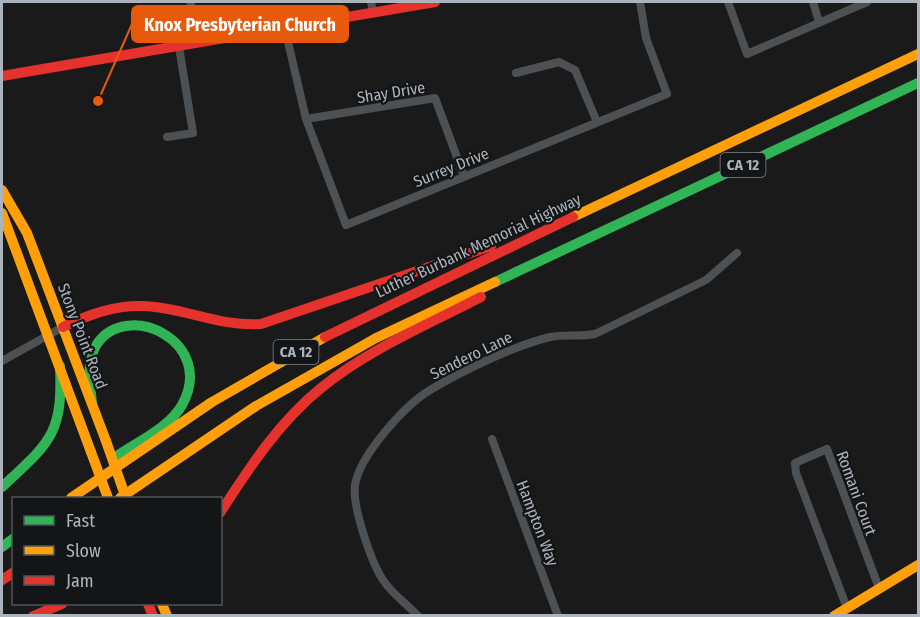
<svg xmlns="http://www.w3.org/2000/svg" width="920" height="617" viewBox="0 0 920 617" font-family="'Fira Sans Condensed',sans-serif">
<style>
.lines{fill:none;stroke-linecap:round;stroke-linejoin:round}
.street{stroke:#4e5154;stroke-width:8}
.fast{stroke:#30b455;stroke-width:10}
.slow{stroke:#ff9f0a;stroke-width:10}
.jam{stroke:#e5322d;stroke-width:10}
.slow-bridge{stroke:#ff9f0a;stroke-width:10}
.labels{text-anchor:middle;stroke-width:4.5;stroke-linejoin:round;paint-order:stroke}
.shield{fill:#141517;stroke:#7e848a;stroke-width:1.5}
.shield-label{font-size:15px;font-weight:bold;fill:#abb4bc}
.street-label{font-size:16px;fill:#abb4bc;stroke:#141517}
.leader{fill:none;stroke:#e8590c;stroke-width:2}
.callout-dot{fill:#e8590c;stroke:#141517;stroke-width:2}
.callout{fill:#e8590c;stroke:#e8590c;stroke-width:2}
.callout-label{font-size:18px;text-anchor:middle;font-weight:bold;fill:#fff}
</style>
<rect width="100%" height="100%" fill="#1a1a1b"/>
<g class="lines">
<path class="street" d="M190 2 206 42
M371 2 373 12
M728 2 747 54 867 2
M813 2 819 22
M285 29 306 119 346 225 667 94 646 38 640 2
M516 73 559 62 575 70 597 122
M306 119 435 98 464 176
M167 137 193 133 179 47
M2 361 63 327
M492 439 558 616
M847 608 796 473 795 463 827 449 879 588
M418 616C407 604 391 593 383 580 371 562 352 506 355 485 360 455 404 406 430 390 462 371 513 346 550 337 563 334 580 337 595 334L706 280 737 253"/>
<path class="fast" d="M495 282 918 83
M92 403C90 384 86 362 97 344 127 299 217 342 182 405 170 427 137 442 117 456
M2 487C50 442 63 435 60 366
M2 547 14 538"/>
<path class="slow" d="M2 190 27 233 106 441
M2 213 91 452
M573 217 918 54
M71 498 212 402 325 337
M120 498 256 406 376 338 495 282
M162 604 167 616
M834 616 918 565"/>
<path class="jam" d="M2 76 435 2
M63 327C88 315 114 305 143 306 183 307 219 327 261 324L491 246
M325 337 573 217
M220 513C249 468 279 422 321 388 369 349 427 325 481 297
M2 580 14 572
M148 604 153 616
M33 616 62 604"/>
<path class="slow-bridge" d="M106 441 126 498
M91 452 108 498"/>
</g>
<g class="labels">
<g class="shield">
<rect x="720.5" y="153" width="45" height="24" rx="4.5"/>
<rect x="273.5" y="340" width="45" height="24" rx="4.5"/>
</g>
<g class="shield-label">
<text x="743" y="170">CA 12</text>
<text x="296" y="357">CA 12</text>
</g>
<g class="street-label">
<text transform="translate(391 92) rotate(-9)" y="6">Shay Drive</text>
<text transform="translate(451 167) rotate(-22)" y="6">Surrey Drive</text>
<text transform="translate(478 245) rotate(-25)" y="6">Luther Burbank Memorial Highway</text>
<text transform="translate(83 336) rotate(69)" y="6">Stony Point Road</text>
<text transform="translate(471 355) rotate(-26)" y="6">Sendero Lane</text>
<text transform="translate(857 493) rotate(70)" y="6">Romani Court</text>
<text transform="translate(538 523) rotate(69)" y="6">Hampton Way</text>
</g>
</g>
<path class="leader" d="M98 101L132 24"/>
<circle class="callout-dot" cx="98" cy="101" r="6"/>
<rect class="callout" x="132" y="6" width="216" height="36" rx="6"/>
<g class="callout-label">
<text x="240" y="31">Knox Presbyterian Church</text>
</g>
<rect width="920" height="617" fill="none" stroke="#abb4bc" stroke-width="6"/>
<rect x="12" y="497" width="210" height="108" fill="#141517" stroke="#505559" stroke-width="1.5"/>
<rect x="24" y="516" width="30" height="9" fill="#30b455" stroke="#505559" stroke-width="1.5"/>
<text x="66" y="527" font-size="18" fill="#abb4bc">Fast</text>
<rect x="24" y="546" width="30" height="9" fill="#ff9f0a" stroke="#505559" stroke-width="1.5"/>
<text x="66" y="557" font-size="18" fill="#abb4bc">Slow</text>
<rect x="24" y="576" width="30" height="9" fill="#e5322d" stroke="#505559" stroke-width="1.5"/>
<text x="66" y="587" font-size="18" fill="#abb4bc">Jam</text>
</svg>
